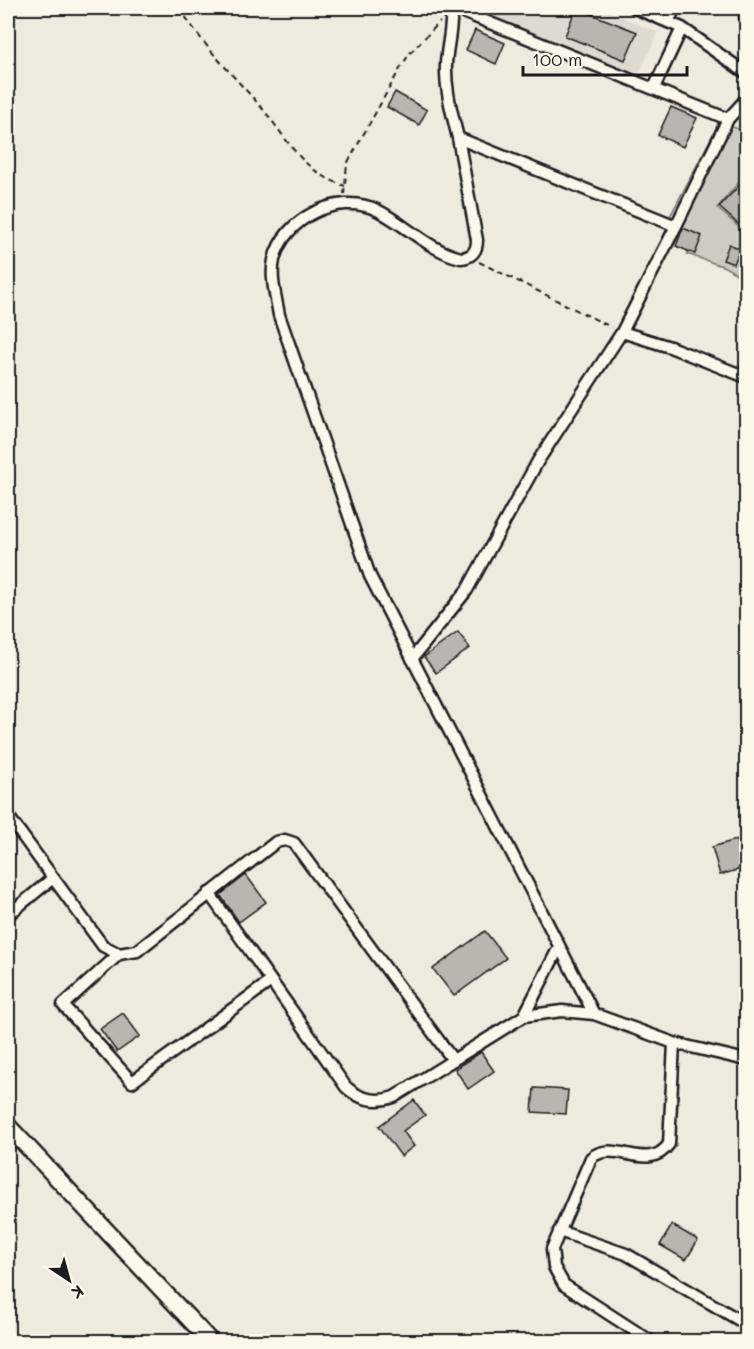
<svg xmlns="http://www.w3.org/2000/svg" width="754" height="1349" viewBox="0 0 754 1349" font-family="Mali,sans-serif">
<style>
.built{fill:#dedad1}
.green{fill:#ceccc2;stroke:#75746f;stroke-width:1.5}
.building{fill:#b9b6af;stroke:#1c1c1c;stroke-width:1.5}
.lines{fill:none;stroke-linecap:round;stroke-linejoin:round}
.street-casing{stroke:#1c1c1c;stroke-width:15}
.secondary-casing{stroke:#1c1c1c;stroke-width:20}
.path{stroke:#1c1c1c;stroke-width:2;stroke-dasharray:6 4.5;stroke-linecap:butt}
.street{stroke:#fbf7ec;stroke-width:10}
.secondary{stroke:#fbf7ec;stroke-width:15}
</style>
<rect width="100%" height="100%" fill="#eeeadf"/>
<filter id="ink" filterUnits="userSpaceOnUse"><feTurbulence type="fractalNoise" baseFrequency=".0167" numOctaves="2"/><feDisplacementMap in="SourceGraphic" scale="12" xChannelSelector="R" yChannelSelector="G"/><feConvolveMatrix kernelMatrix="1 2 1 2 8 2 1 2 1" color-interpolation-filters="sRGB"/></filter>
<g filter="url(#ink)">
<path class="built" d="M474 8H601L658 33 639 74 555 43Z"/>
<path class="green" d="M719 123 746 131V178L744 176 717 208 746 233V280L725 267 687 254 693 238 665 226Z"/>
<path class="building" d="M576 8 637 32 625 60 565 36Z
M475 30 505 43 496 64 466 50Z
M395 92 427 110 419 125 387 107Z
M671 107 697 118 683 147 658 135Z
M747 177V232L719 207Z
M683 228 702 236 695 254 676 246Z
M729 244 740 249 734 264 723 260Z
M458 632 470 648 436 673 424 657Z
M736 840 744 868 720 875 712 847Z
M246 875 266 902 239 922 220 895Z
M485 931 506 958 454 996 433 969Z
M123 1013 140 1036 117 1052 100 1029Z
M481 1052 494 1071 468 1089 455 1069Z
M534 1088 568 1090 566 1114 532 1112Z
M414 1100 425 1115 403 1131 414 1146 401 1156 379 1126Z
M672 1225 698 1240 686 1260 660 1245Z"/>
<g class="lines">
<g class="street-casing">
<path id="street" d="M451 8C453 26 447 45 446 64 445 89 452 113 458 138L676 226 728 119
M453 8 728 119 746 99
M635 8 682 28 746 73
M744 8 746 22
M668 22 675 8
M654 88 682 28
M458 138 477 240C477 251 472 257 461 258 430 251 405 224 377 210 338 191 283 219 274 260 270 278 276 297 279 315L370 576 594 1014 674 1043 746 1060
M622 332 676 226
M412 659 467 590 538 461 622 332 670 347 746 377
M8 816 103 946 119 954 137 951 276 842 285 840 294 843 453 1060
M209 893 346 1087C360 1100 376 1103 394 1097L524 1016 558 949
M8 915 53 878
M119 954 63 1005 132 1082 271 981
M524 1016 562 1011 594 1014
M559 1231 626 1254 746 1324
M652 1342 564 1285 554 1267 552 1249 591 1158C615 1138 648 1174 669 1144L674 1043"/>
</g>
<g class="secondary-casing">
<path id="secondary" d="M8 1126 211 1342"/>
</g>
<path class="path" d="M180 8C203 46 233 75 262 108 290 142 300 170 345 186
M344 194 347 164 401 67 410 53 440 22
M479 262 611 327"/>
<use href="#street" class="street"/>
<use href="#secondary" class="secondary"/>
</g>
</g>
<rect width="754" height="1349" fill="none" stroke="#fbf7ec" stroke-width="30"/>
<rect x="15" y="15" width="724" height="1319" fill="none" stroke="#1c1c1c" stroke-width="2" filter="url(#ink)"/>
<g transform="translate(69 1280) rotate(144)" stroke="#fbf7ec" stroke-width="4.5" paint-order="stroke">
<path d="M0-4.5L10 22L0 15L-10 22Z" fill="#1c1c1c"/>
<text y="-9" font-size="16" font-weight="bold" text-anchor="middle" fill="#1c1c1c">K</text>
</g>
<path d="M523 66v9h164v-9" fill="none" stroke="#1c1c1c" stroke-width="3"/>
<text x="532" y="66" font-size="18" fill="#1c1c1c" stroke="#fbf7ec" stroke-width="4.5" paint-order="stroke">100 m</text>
</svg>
